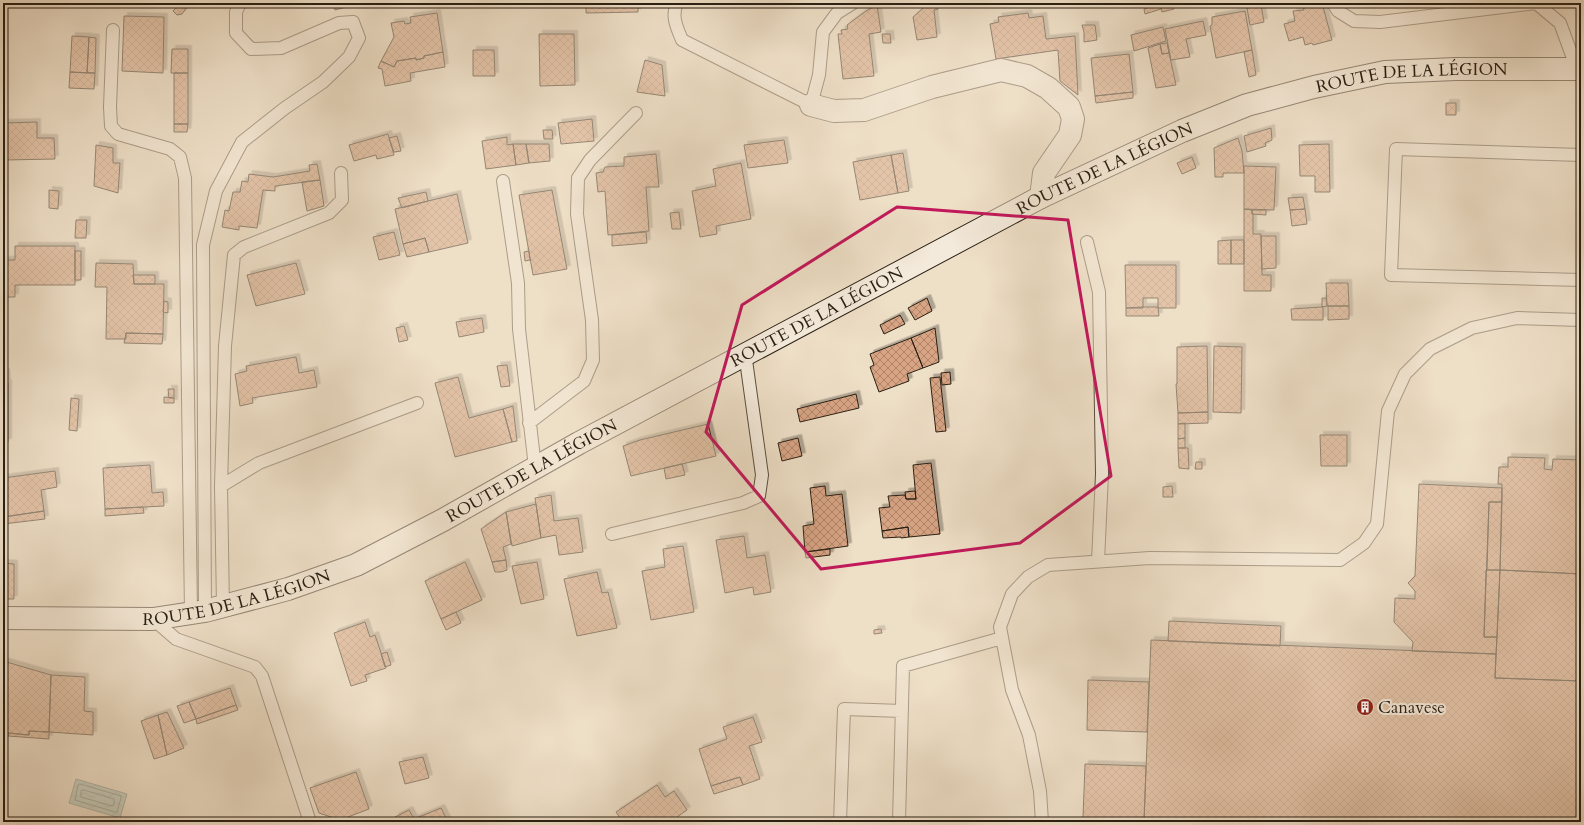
<svg xmlns="http://www.w3.org/2000/svg" width="1584" height="825" viewBox="0 0 1584 825" font-family="Cardo,serif">
<style>
.water{fill:url(#water-waves);stroke:#6c7d75}
.lines{fill:none;stroke-linecap:round;stroke-linejoin:round}
.shore{stroke:#616e64;stroke-width:1}
.building{fill:url(#building-cross-hatch);stroke:#291f13;filter:url(#shadow)}
.lane-casing{stroke:#5a4f40;stroke-width:14}
.street-casing{stroke:#5a4f40;stroke-width:24}
.secondary-casing{stroke:#291f13;stroke-width:24}
.lane{stroke:#f4eadb;stroke-width:12}
.street{stroke:#f4eadb;stroke-width:22}
.secondary{stroke:#f4eadb;stroke-width:22}
.marked{fill:none;stroke:#c2185b;stroke-width:3;stroke-linejoin:round}
.labels{text-anchor:middle;stroke-width:4;stroke-linejoin:round;paint-order:stroke}
.street-label{font-size:17px;fill:#291f13;stroke:#f4eadb}
.poi-label{font-size:17px;fill:#291f13;stroke:#f4eadb;text-anchor:start}
</style>
<defs>
<pattern id="water-waves" width="16" height="10" patternUnits="userSpaceOnUse"><rect width="16" height="10" fill="#99bcb6"/><path d="M0 5q4-4 8 0t8 0" fill="none" stroke="#84a19c"/></pattern>
<pattern id="building-cross-hatch" width="8" height="8" patternUnits="userSpaceOnUse"><rect width="8" height="8" fill="#d8a484"/><path d="M0 0l8 8M0 8l8-8" fill="none" stroke="#af856b"/></pattern>
<filter id="shadow"><feDropShadow dx="3.5" dy="-3.5" stdDeviation="0" flood-color="#0004"/></filter>
</defs>
<rect width="100%" height="100%" fill="#eedfc7"/>
<filter id="stains"><feTurbulence type="fractalNoise" baseFrequency=".005" numOctaves="4"/><feColorMatrix values="0 0 0 0 .2 0 0 0 0 .09 0 0 0 0 .02 0 0 0 .5 -.17"/></filter>
<radialGradient id="worn" r=".72"><stop offset=".6" stop-color="#630" stop-opacity="0"/><stop offset="1" stop-color="#630" stop-opacity=".3"/></radialGradient>
<path class="water" d="M76 779 127 794 120 818 69 803Z"/>
<g class="lines">
<path class="shore" d="M80 784 121 796V798L117 812H115L75 800 78 785Z
M84 790 114 799V805L112 806 81 797V791Z"/>
</g>
<path class="building" d="M333 3H361L335 10Z
M586 3H638V12L586 13Z
M929 3H937L938 9 934 10 937 37 917 40 913 17Z
M1160 3H1173L1174 9 1162 12Z
M1160 3 1161 9 1145 14 1144 9Z
M1302 3H1322L1332 40 1313 45 1312 43 1305 45 1303 37 1289 41 1284 24 1295 21 1293 11 1304 10Z
M179 4 187 7 182 14 177 15 173 11Z
M877 5 881 32 869 34 874 76 843 79 838 34H842L841 30 848 29 847 25 866 11Z
M1261 5 1264 22 1250 25 1247 8Z
M1245 11 1252 50 1216 58 1210 26 1212 25V17Z
M437 13 443 52 424 56V58L416 60V58L397 61 394 67 381 61 394 37 391 23 404 21 405 24 411 23 410 17Z
M1028 13 1029 18 1043 16 1046 39 1075 36 1078 95 1060 81 1058 50 996 59 990 24 999 22 998 17Z
M124 16 164 17 163 73 122 71Z
M1203 21 1206 35 1186 39 1190 57 1171 60 1165 29Z
M1082 25H1095L1097 40 1084 42V32Z
M1163 27 1166 41 1134 51 1131 35Z
M539 34H574L575 85 540 86Z
M882 34H890L891 43H883Z
M72 36 89 37 87 73 70 72Z
M89 37 96 38 95 73H87Z
M1167 43 1169 53 1162 54 1160 44Z
M1160 44 1162 54 1169 53 1176 85 1156 88 1148 48Z
M172 49H188V73H171Z
M473 50H494L495 76H473Z
M1252 50 1256 75 1249 77 1244 52Z
M443 52 445 67 410 73 411 81 385 86 382 69 378 68 381 61 394 67 397 61 416 58V60L424 58V56Z
M1129 54 1133 92 1095 96 1091 58Z
M645 60 662 65 665 96 637 92Z
M70 72 95 73 94 89 69 88Z
M174 73H188V124H174Z
M1133 92V98L1096 103 1095 96Z
M1446 103H1456V115H1446Z
M3 111H4V144H3Z
M592 119 594 141 561 144 558 123Z
M37 122V138H54L55 159 5 160 4 123Z
M174 124H188L187 132H174Z
M1271 128 1272 140 1265 143 1266 146 1247 152 1244 136Z
M543 130H552L553 139H544Z
M388 134 394 155 377 159 376 155 354 161 349 145Z
M397 136 401 151 394 152 389 138Z
M507 137V145L513 144 516 165 486 169 482 141Z
M1238 138 1242 151 1244 173H1223V177H1215L1214 148Z
M784 140 788 163 748 168 744 145Z
M513 144H526L529 163 516 165Z
M526 144H549L550 161 529 163Z
M1329 144 1330 192H1315V176H1300L1299 145Z
M96 145 113 148V163H120L118 193 94 186Z
M903 153 909 191 898 193 891 155Z
M656 154 659 187H646L649 231 608 235 605 191 598 192 596 173 603 172 605 167 624 166V157Z
M891 155 898 193 860 200 853 162Z
M1192 157 1196 168 1182 174 1177 163Z
M741 163 751 219 716 226 717 234 700 237 692 191 716 186 713 169Z
M317 164 320 180 275 186V191L263 190 257 228 239 226V230L222 227 225 210 229 211 233 192H240L242 181 248 182 249 174 273 177 310 171 309 165Z
M1244 166 1276 167 1274 210 1244 209Z
M320 180 324 206 307 211 302 182Z
M49 190 59 191 58 209 49 208Z
M552 190 567 269 533 275 519 195Z
M426 192 428 201 402 208 398 198Z
M457 194 468 243 429 252 425 238 403 244 395 209Z
M1303 197 1305 209 1290 210 1288 198Z
M1244 209 1252 210V214H1253V234H1261L1262 275H1271V291H1244Z
M1305 209 1307 224 1292 226 1290 210Z
M1252 210H1266V215L1252 214Z
M679 212 681 229H672L670 213Z
M76 220H87L86 238H75Z
M394 232 400 255 379 260 373 237Z
M646 232 647 243 612 246V235Z
M1261 236H1276V268L1262 269Z
M425 238 429 252 407 257 403 244Z
M1231 240V264H1218V241Z
M1231 240H1244V264H1231Z
M15 246H75V285H15V297H3V260H15Z
M75 251H81V280H75Z
M529 251 530 260 525 261 524 252Z
M96 263 133 264 134 284H164L163 334 126 333V339H106L107 287H95Z
M296 263 305 294 256 306 247 275Z
M1125 265H1176V308H1158V298H1143V308H1126Z
M133 275H155V284H134Z
M1326 283H1348L1349 306H1327Z
M927 298 932 311 915 320 908 308Z
M1322 298H1326L1327 306 1322 307Z
M164 301 168 302V313L163 312Z
M1328 306H1349V319L1328 320Z
M1143 307H1158L1159 316H1126V308Z
M1322 307H1323V320H1292L1291 309Z
M900 315 905 324 884 334 880 325Z
M482 318 484 332 459 337 456 322Z
M404 326 408 340 399 342 396 328Z
M935 328 939 362 923 368 911 338Z
M126 333 163 334 162 344 124 343Z
M911 338 923 368 907 374 909 381 879 392 870 367 874 365 870 354Z
M1207 346 1208 412 1178 413 1176 384H1177V347Z
M1214 346 1242 347 1241 413 1213 412Z
M296 357 299 373 314 370 317 387 252 398 253 403 240 406 235 374 247 371 246 366Z
M507 365 510 386 501 387 497 366Z
M3 372H6L7 383H8V442H3Z
M950 372 951 384 942 385 941 373Z
M458 377 469 418 503 409 512 442 455 457 435 383Z
M940 377 946 431 936 432 930 378Z
M168 389H174V398H169Z
M856 394 859 408 800 422 797 409Z
M164 397 174 398V403H164Z
M71 398 79 399 77 431 69 430Z
M513 406 517 441 512 442 503 409Z
M1208 412V423L1178 424V413Z
M1185 423V438L1178 439V424Z
M708 424 716 456 631 476 623 446 640 440Z
M1320 435H1347V466H1321Z
M798 438 802 456 782 461 778 443Z
M1185 438V448H1178V439Z
M1178 448H1188L1189 469 1179 468Z
M1508 457 1545 458 1544 469 1552 470 1553 459 1581 460V574L1500 570 1502 484H1498L1499 467H1508Z
M1196 462H1202V469H1195Z
M931 463 940 534 909 537 908 527 882 531 879 508 890 507 888 496 905 495 906 499H916L913 465Z
M682 464 685 475 666 479 664 468Z
M150 465 152 493 163 492 164 506 105 509 103 468Z
M55 471 57 487 41 490 44 511 3 517V478Z
M1419 484 1502 488V502H1489L1484 637H1497L1496 654 1412 651 1413 642 1394 622 1395 598 1415 599V591L1408 583 1415 576Z
M825 486 826 496 842 494 848 546 805 552 803 526 814 524 810 488Z
M1172 486 1173 497H1163V487Z
M915 491 916 499H906L905 492Z
M551 495 554 521 578 518 583 552 559 555 556 535 541 538 535 498Z
M1489 502H1502L1500 570H1487Z
M536 504 541 538 512 546 506 512Z
M143 507 144 513 105 516V509Z
M44 511 45 519 3 524V517Z
M506 512 511 544 503 547 506 560 492 562 481 529Z
M908 527 909 537 901 538V537L883 538 882 531Z
M744 536 747 558 765 555 771 592 754 595 753 587 725 593 716 540Z
M683 546 694 612 651 620 642 571 665 567 663 549Z
M830 549V555L806 558 805 552Z
M506 560 507 570 501 572H495L492 562Z
M465 562 482 600 441 619 425 581Z
M537 562 544 599 521 604 512 566Z
M3 563 14 564V599H3Z
M1486 570H1500L1497 637H1484Z
M1500 570 1581 574V681L1495 678Z
M597 572 602 593 608 592 617 628 577 636 564 579Z
M456 612 461 623 446 630 441 619Z
M1169 621 1281 626 1280 646 1168 641Z
M365 622 370 637 375 635 386 668 365 675 367 681 351 686 334 633Z
M881 629 882 633 874 634V630Z
M1151 640 1496 654 1495 678 1581 681V822H1144Z
M387 652 391 665 385 667 381 654Z
M3 661 51 675 49 732 29 731V735L8 733V736H3Z
M51 675 85 677 84 711 93 712V735L49 732Z
M1088 680 1149 682 1147 732 1087 730Z
M230 688 236 705 196 719 189 702Z
M189 702 196 719 184 723 177 706Z
M236 705 238 710 197 724 196 719Z
M167 712 184 748 167 755 158 715Z
M158 715 167 755 154 759 141 721Z
M753 717 762 742 749 746 760 779 743 785 740 777 711 786 699 749 727 739 723 727Z
M29 731 49 732V739L8 736V733L29 735Z
M423 757 429 778 405 784 399 762Z
M1085 764 1146 766 1144 821 1083 818Z
M356 772 369 809 340 820 319 813 310 788Z
M740 777 743 785 714 794 711 786Z
M657 785 665 797 674 791 687 810 670 822H638L636 818 630 822H623L616 812Z
M441 808 448 822H408L414 819Z
M409 810 414 819 408 822H397L395 817Z"/>
<g class="lines">
<g class="lane-casing">
<path id="lane" d="M677 3C671 16 677 28 682 40L811 105 819 75 823 32 837 13 853 3
M1333 3 1338 11 1354 21 1380 22 1536 3 1560 23 1577 69
M113 30 110 107 111 126 118 134 170 149 180 157 185 178 191 613
M1581 155 1396 149 1391 275 1581 280
M503 181 518 283 519 329 535 467
M1087 242 1099 292 1102 474 1098 561
M529 423 584 381 593 360 592 320 577 214 578 178 590 160 636 113
M221 486 259 463 417 403
M612 534 743 503 759 496 762 475 745 353
M223 607 221 486 225 346 234 255 244 247 329 213 342 200 341 173
M205 611 203 245 216 191 242 142 285 108 323 82 349 57 359 38 353 22 339 23 281 48 251 49 236 33V12L240 3
M153 619 176 639 255 667 262 676 310 822
M840 822 844 709 902 711
M899 822 903 666 1002 638
M1042 822 1040 791 1029 735 1012 690 1000 627 1012 594 1028 577 1048 565 1150 558 1340 560 1364 543 1377 524 1388 411 1405 374 1430 349 1472 328 1517 318 1581 320"/>
</g>
<g class="street-casing">
<path id="street" d="M811 105 834 111 864 110 932 87 1001 70 1027 76 1048 88 1069 107 1073 119 1070 135 1044 173 1041 197"/>
</g>
<g class="secondary-casing">
<g id="secondary">
<path id="s1" d="M3 618 153 619 205 611 288 589 356 565 443 520 579 443 1041 197 1182 131 1247 105 1314 87 1385 72 1456 69H1581"/>
</g>
</g>
<use href="#lane" class="lane"/>
<use href="#street" class="street"/>
<use href="#secondary" class="secondary"/>
</g>
<path d="M0 0H1584V825H0ZM897 207 1068 220 1111 476 1020 543 821 569 706 432 742 305Z" fill="#eedfc7" fill-opacity=".55" fill-rule="evenodd"/>
<path class="marked" d="M897 207 1068 220 1111 476 1020 543 821 569 706 432 742 305Z"/>
<defs>
<g id="building-disc" transform="scale(0.9)"><circle r="9.5" fill="#8f2418" stroke="#f4eadb"/><path d="M-4-6H4V6H1V3H-1V6H-4ZM-2.5-4.3h1.7v1.8h-1.7ZM.8-4.3h1.7v1.8H.8ZM-2.5-1h1.7V.8h-1.7ZM.8-1h1.7V.8H.8Z" fill="#fff"/></g>
</defs>
<g fill-rule="evenodd">
<use href="#building-disc" x="1365" y="707"/>
</g>
<g class="labels">
<g class="street-label">
<text dy="6" stroke="none"><textPath href="#s1" startOffset="1532">ROUTE DE LA LÉGION</textPath></text>
<text dy="6" stroke="none"><textPath href="#s1" startOffset="1208">ROUTE DE LA LÉGION</textPath></text>
<text dy="6" stroke="none"><textPath href="#s1" startOffset="884">ROUTE DE LA LÉGION</textPath></text>
<text dy="6" stroke="none"><textPath href="#s1" startOffset="560">ROUTE DE LA LÉGION</textPath></text>
<text dy="6" stroke="none"><textPath href="#s1" startOffset="236">ROUTE DE LA LÉGION</textPath></text>
</g>
<g class="poi-label">
<text x="1378" y="713">Canavese</text>
</g>
</g>
<rect width="1584" height="825" fill="none" stroke="#eedfc7" stroke-width="16"/>
<rect x="4" y="4" width="1576" height="817" fill="none" stroke="#291f13" stroke-width="2"/>
<rect x="8" y="8" width="1568" height="809" fill="none" stroke="#291f13"/>
<rect width="100%" height="100%" filter="url(#stains)"/>
<rect width="100%" height="100%" fill="url(#worn)"/>
</svg>
